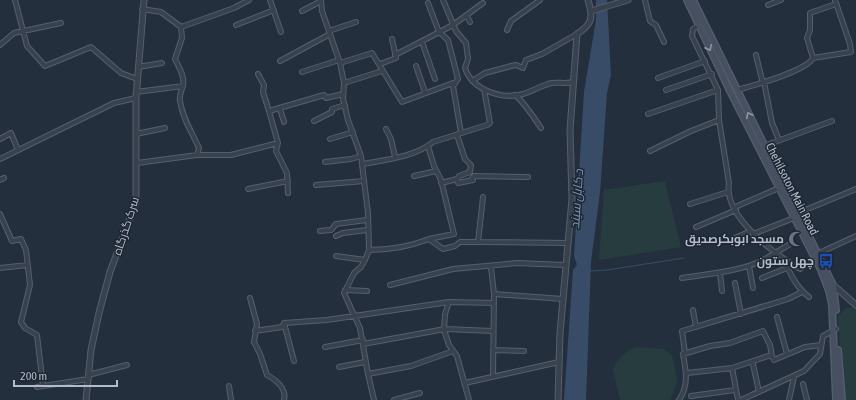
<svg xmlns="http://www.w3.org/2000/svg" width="856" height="400" viewBox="0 0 856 400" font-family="'Asap Condensed',Cairo,sans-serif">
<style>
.green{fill:#263c3f}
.water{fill:#394c67}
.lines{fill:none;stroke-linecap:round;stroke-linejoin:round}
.stream{stroke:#394c67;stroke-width:1}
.minor-casing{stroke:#565f6c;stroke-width:6}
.tertiary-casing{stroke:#565f6c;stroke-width:7}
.secondary-casing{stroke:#565f6c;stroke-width:8}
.minor{stroke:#38414e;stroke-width:4}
.tertiary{stroke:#38414e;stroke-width:5}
.secondary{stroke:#465061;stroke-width:5.5}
.oneway{stroke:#8e96a5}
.labels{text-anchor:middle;stroke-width:3;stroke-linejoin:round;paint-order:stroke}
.street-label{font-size:12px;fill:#b4bcc9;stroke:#1d2633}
.poi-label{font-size:12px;font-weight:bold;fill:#b4bcc9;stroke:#1d2633;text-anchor:end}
.water-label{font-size:13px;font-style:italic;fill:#7c92b1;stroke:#1d2633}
</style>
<rect width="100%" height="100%" fill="#242f3e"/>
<path class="green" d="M665 181 681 247 599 260 604 190Z
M846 308H856V400H843L838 316Z
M636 347 663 349 671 354 674 362 677 383 670 400H620L613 370C616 359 626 351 636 347Z"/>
<path class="water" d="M596 0H607L611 75 607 93 600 192 591 262 586 400H564L573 270 577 265 574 256 584 92 596 20Z"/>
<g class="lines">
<path class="stream" d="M590 271 607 270 684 258"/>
<g class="minor-casing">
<path id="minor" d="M15 0 27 46 45 66 91 47 121 73 137 79
M270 0 281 32
M321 0 322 11 340 63 344 83 343 99 348 120 361 156 368 213 369 250 365 260 361 267 354 273 344 293 360 328 368 374 374 400
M443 0 456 31 466 43 468 59 465 68C472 90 502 100 523 94 533 91 542 85 552 83 559 82 565 84 574 82
M645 0 650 21 656 25 664 42
M428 3 439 32 448 40 458 79 453 86 461 133
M768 5 781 0
M142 9 161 12 181 27 234 8 249 0
M302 11 321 1
M467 16 470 22
M236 25 274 10
M698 26 693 29 692 36 718 90 719 120 729 183C723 217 775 254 800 269L815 258
M181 27 182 38 175 59C179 67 185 77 183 86 181 92 179 95 180 101 183 120 192 132 199 148L197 155
M507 30 511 21 540 0
M329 31 356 22
M422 42 435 79
M0 45 14 33 61 23
M395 55 453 25 483 3
M756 55 762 80 764 82 772 123 779 140
M813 58 851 52 850 44 835 0
M280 61 330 34
M340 63 372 53 402 102 453 83 455 84
M380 64 396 58 392 39
M416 66 425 92
M138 67 162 63
M302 72 339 60
M258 74 264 85 263 92 269 111 324 95 326 98 343 94
M658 78 705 61
M472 81 485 73 511 66 516 65 523 68 526 60 542 54 577 34
M344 83 382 71
M666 90 712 74
M737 90C752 86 806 71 813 58L807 38 810 30V13L836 4
M136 92 183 86
M515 95C523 101 535 119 541 128
M280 109 284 122
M269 111 278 143 276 151 287 173 288 193
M648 114 718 90
M314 121 332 112V109L345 105
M386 129 391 139 395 157
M136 134 165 128
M0 139 11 133 18 150
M330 139 353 132
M428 146 434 166 441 180 454 234 429 239
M764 146 832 121
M650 151 691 131 719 120
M0 159 114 103 136 98
M325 162 351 159 361 156
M137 163 197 155H231L278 143
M363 164C385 160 415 157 433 142L487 125 490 123 484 89
M414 176 436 171
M0 180 4 178
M457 180 459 176 470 172 471 165 465 159 457 135
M441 183 457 179 458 183 473 180 472 178 474 176 528 177
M316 185 364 181
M248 189 288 181
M690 204 728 192
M735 207 779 188
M798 213 856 189
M0 214 12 241 21 239 26 250 30 285 21 322 25 328 37 335 43 386
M696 227 736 210
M320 231 331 230 336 224 367 220
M753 234 794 218
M336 236 343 233 367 230
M730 240 751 231
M478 242 483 197
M369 250C389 250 411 246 429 239L443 249 455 246 460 242H478L567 243
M817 254 856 236
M336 256 365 260
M788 262 786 265C792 277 798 289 809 297
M749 266 753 288
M491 267 494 294 493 377
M0 268 27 265
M720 273 722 291
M682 278C708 274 735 272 759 262 770 257 781 249 792 243
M762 278 787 268
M735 283 741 314
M390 285 453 269 517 263 565 265
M345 290 367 291
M494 294 563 299
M250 298 257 324 254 342 260 354 267 375C276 380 287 389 284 400
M449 302 445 314 444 330 449 345 457 356 469 400
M693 310 696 327
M777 317 787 354
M284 323 294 361
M255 331 282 327 284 323 327 320 449 302 494 303
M363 344 445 329 493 331
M325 347 363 340
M493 350 524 351
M685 353 682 331 788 299 802 292
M753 364 759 392
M339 367 365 362
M732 368 738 400
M687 373 732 368 768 356H772L774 360 805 347 821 345
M368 374 411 366 453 351
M88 375 127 365
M465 383 559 362
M803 384 807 400
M229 386 231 400
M37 387 88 379
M691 396 735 390
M394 400 420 393
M679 400C689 386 686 370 683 354L710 346 730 343 763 331 770 345 772 356
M741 400 804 371 820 354 823 336 836 329
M789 400 794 377"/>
</g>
<g class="tertiary-casing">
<path id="tertiary" d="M591 11 628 0
M833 285 856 305
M86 400 91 350 99 313 110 272 136 202V98L144 0
M558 400 560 333 572 199 570 130 577 34C593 24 593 17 588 0"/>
</g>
<g class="secondary-casing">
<path id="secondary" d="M687 0 730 91 821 270 829 291 832 305 836 400
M693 0 833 285 836 310
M838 350 842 400"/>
</g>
<use href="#minor" class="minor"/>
<use href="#tertiary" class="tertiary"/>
<use href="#secondary" class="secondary"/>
</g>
<defs><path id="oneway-chevron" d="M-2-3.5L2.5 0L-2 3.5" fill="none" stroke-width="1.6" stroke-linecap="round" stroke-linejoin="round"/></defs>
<g class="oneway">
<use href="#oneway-chevron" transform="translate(709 48) rotate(64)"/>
<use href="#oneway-chevron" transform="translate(749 115) rotate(-116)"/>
</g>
<defs>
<g id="mosque-bare" transform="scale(1.2)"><path d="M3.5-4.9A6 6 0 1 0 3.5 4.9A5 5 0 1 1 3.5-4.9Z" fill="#6b7280" stroke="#1d2633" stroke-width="2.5" paint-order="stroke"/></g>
<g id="bus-bare" transform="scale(1.2)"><path d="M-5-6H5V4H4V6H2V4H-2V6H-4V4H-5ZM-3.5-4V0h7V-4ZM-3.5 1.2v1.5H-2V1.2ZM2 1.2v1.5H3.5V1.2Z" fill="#1a4fb4" stroke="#1d2633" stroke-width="2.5" paint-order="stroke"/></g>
</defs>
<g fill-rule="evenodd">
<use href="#mosque-bare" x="796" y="239"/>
<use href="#bus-bare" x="826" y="261"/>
</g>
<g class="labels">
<g class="street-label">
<text transform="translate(792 189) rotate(63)" y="4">Chehilsoton Main Road</text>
<text transform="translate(126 226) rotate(-72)" y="4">سرک گذرگاه</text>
</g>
<g class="poi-label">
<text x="784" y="243">مسجد ابوبکرصدیق</text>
<text x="814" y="265">چهل ستون</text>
</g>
<g class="water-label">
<text transform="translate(576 199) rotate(-86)" y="5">د کابل سيند</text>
</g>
</g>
<path d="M14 380v6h103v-6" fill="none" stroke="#b4bcc9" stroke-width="2"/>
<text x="20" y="380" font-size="12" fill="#b4bcc9" stroke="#1d2633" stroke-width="3" paint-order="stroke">200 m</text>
</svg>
